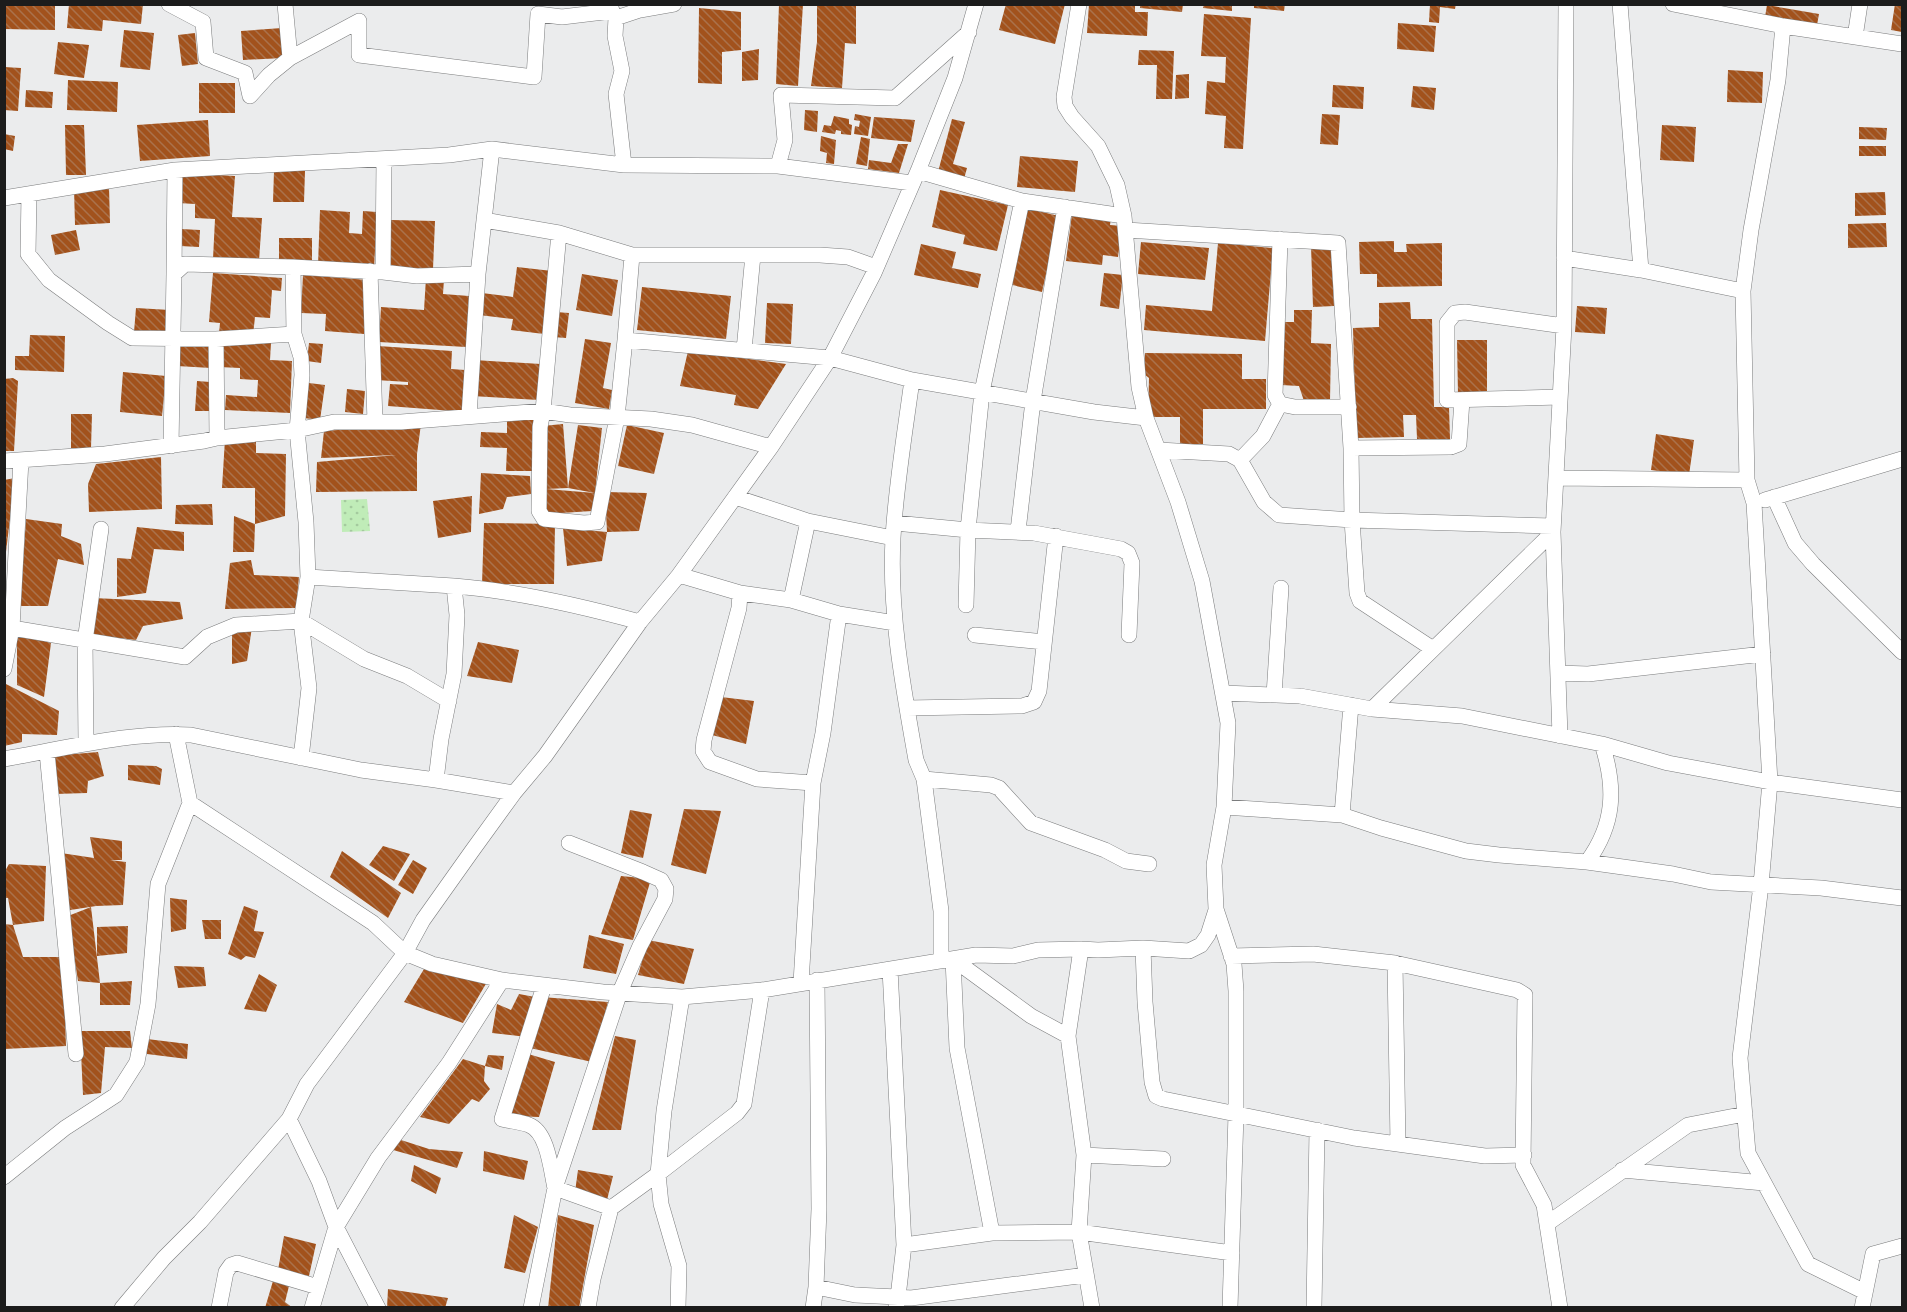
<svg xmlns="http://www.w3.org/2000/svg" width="1907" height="1312" viewBox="0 0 1907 1312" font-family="Ubuntu,sans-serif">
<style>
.grass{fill:url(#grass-dots)}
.building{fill:url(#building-back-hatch)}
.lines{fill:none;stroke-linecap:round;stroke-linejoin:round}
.street-casing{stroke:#7b7c7d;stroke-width:16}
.street{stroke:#fff;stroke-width:15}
</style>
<defs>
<pattern id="grass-dots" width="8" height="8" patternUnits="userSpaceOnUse" patternTransform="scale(1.5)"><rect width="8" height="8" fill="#c0ecb8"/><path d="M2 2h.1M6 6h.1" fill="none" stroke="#a4ca9e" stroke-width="1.8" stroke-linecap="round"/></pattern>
<pattern id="building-back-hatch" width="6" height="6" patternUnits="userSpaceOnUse" patternTransform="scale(1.5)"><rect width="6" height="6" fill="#a2521c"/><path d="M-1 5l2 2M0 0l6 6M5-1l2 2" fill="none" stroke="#aa724c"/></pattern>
</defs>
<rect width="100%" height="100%" fill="#ebeced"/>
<path class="grass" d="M367 499 370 531 342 532 341 500Z"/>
<path class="building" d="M4 4 55 6V30L4 29Z
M69 4H143L141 24 103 20 102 31 67 28Z
M779 4H803L798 86 776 84Z
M817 4H856V44L845 43 842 88 811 86 817 42Z
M1006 4H1065L1055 44 999 30Z
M1089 4H1135V12H1148L1147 36 1087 33Z
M1140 4H1183L1182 12 1140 8Z
M1204 4H1232V11L1203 8Z
M1254 4H1285L1284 11 1254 8Z
M1430 4H1456L1455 9 1440 7 1439 23 1429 22Z
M1895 4H1902V32L1891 30Z
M1767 5 1819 14 1817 25 1765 17Z
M699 8 741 12V50L722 52V84L698 83Z
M1204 14 1251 18 1243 149 1224 148 1226 116 1205 114 1207 81 1225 83 1226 57 1201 56Z
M1398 23 1436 26 1434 52 1397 49Z
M282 28 283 58 243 60 241 31Z
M124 30 154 33 150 70 120 67Z
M195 33 198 64 182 66 178 35Z
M58 42 89 45 84 78 54 74Z
M759 49 758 80 742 81V52Z
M1139 50 1174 51 1172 99H1156L1157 65H1138Z
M4 67 21 68 18 111 4 110Z
M1728 70 1763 72 1762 103 1727 102Z
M1189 74V98L1175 99 1176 75Z
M68 80 118 82 117 112 67 110Z
M199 83H235V113H199Z
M1333 85 1364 87 1363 109 1332 107Z
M1413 86 1436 88 1434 110 1411 107Z
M26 90 53 92 52 108 25 107Z
M805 110 818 111 817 132 804 130Z
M855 114 871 117 868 136 854 134 855 126 859 127 860 121 854 120Z
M1322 114 1340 115 1338 145 1320 144Z
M834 116 849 119V124L852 125 851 135 841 134V131L836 130 835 134 822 132 824 125 831 126Z
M874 117 915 120 911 142 871 138Z
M952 119 965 122 953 164 967 168 964 179 938 172Z
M208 120 210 156 140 161 137 125Z
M65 125H84L86 175H66Z
M1662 125 1696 127 1694 162 1660 160Z
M1859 127 1887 128 1886 140 1859 139Z
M4 134 15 136 13 151 4 149Z
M821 136 836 140 834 164 826 163 827 153 820 151Z
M861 137 870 139 867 166 856 164Z
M898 144H908L899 173 868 169 869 160 891 163Z
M1859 146H1886V156H1859Z
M1020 156 1078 161 1075 192 1017 187Z
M274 171H305L304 202H273Z
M180 173 235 176 232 217 262 218 259 261 213 259 215 219 195 218V204L178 203Z
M109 187 110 223 75 225 74 188Z
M940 190 1008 205 997 251 963 244 965 235 932 227Z
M1885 192 1886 215 1855 216V193Z
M1025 208 1059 216 1042 292 1008 284Z
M320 210 350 212 349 233 362 234 363 211 377 212 374 269 318 266Z
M1072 214 1111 218 1110 225 1122 226 1118 257 1103 255 1102 265 1066 261Z
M391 220 435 221 433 269 389 268Z
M1886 223 1887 247 1848 248V224Z
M181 229 200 230 199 247 180 246Z
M76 230 80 250 55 255 51 235Z
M279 238H312V264H279Z
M1394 241V252H1407L1406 244 1442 243V286L1377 287V274H1360L1359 242Z
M1141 242 1209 248 1205 280 1138 274Z
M1218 243 1273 248 1265 341 1144 330 1146 305 1212 311Z
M921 244 956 252 952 268 981 274 978 288 914 275Z
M1331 244 1334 306 1313 307 1311 245Z
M517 267 552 271 544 334 511 330 513 319 479 315 482 293 513 297Z
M213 273 282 278 281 291 272 290 270 318 255 317 253 335 219 333 220 323 209 322Z
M1104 273 1123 275 1119 309 1100 306Z
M582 274 618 280 612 316 576 310Z
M303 275 368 280 364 334 325 331 326 314 301 313Z
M426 278 444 279 443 294 469 296 466 347 379 342 381 307 424 310Z
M642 287 731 296 726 339 637 330Z
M1410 302 1411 319H1432L1434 407H1449L1450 439H1417L1416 415H1403L1404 437 1356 438 1353 328 1379 327V303Z
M767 303 793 304 791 344 765 343Z
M1577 306 1607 308 1605 334 1575 332Z
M136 308 170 310 168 334 134 332Z
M1294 310H1312L1311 343 1331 344 1330 401H1304L1299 386 1281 385V322H1294Z
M556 312 569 313 566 338 553 337Z
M30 335 65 336 64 372 15 370V356H29Z
M585 339 611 343 603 388 612 390 609 409 575 403Z
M1457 340H1487V394L1458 395Z
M220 341 271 343 270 360 292 361 290 413 225 410 226 395 257 397 258 380 240 379V368L219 367Z
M309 343 323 344 321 363 307 361Z
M178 344 212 346 211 368 177 366Z
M378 346 452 351 451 369 465 370 466 412 388 406 390 384 408 385V382L376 380Z
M688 351 786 364 758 409 734 405 736 395 680 386Z
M1145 353 1242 354V379H1266V409H1203V444H1180V417H1148L1149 378 1144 374Z
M474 360 541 364 539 400 472 396Z
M123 372 166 376 162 416 120 412Z
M13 378 18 381 14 451H4V379Z
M197 381 210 382 209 411H195Z
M309 383 325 385 320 420 304 418Z
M347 389 365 391 363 414 345 412Z
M71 414H92L91 448H71Z
M507 414 535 415 533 471H506L507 448 480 447 481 432 507 433Z
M421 424 417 454V491L316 492 317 462 396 455 321 458 324 431Z
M563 424 568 488 546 489 542 426Z
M578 425 602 428 595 493 568 488Z
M627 425 664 433 654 474 618 466Z
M1656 434 1694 440 1689 475 1651 470Z
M256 436V453L286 454 285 516 255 524V488H222L225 439Z
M161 457 162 509 89 512 88 484 96 464Z
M481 473 530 476 531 494 507 497 503 509 479 514Z
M15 478 6 552H4V480Z
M546 489 595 493 592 511 546 514Z
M605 492 647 493 639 531 607 532Z
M472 496 471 532 438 538 433 501Z
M212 504 213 525 175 524 176 505Z
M234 516 255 524 254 552H233Z
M26 519 62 524 61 536 81 544 84 565 58 559 48 606H20Z
M484 523 555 524 554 584H482Z
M137 527 184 532V551L154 549 146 593 117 597V558L131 559Z
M563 528 607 532 602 561 567 566Z
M251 560 254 575 299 577 296 608 225 609 230 563Z
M93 598 180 602 183 619 143 626 136 640 93 635Z
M252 627 247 661 232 664V628Z
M17 633 51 643 44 697 17 685Z
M478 642 519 650 512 683 467 676Z
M4 683 59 711 57 735 22 734V742L4 746Z
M721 697 754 701 746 744 712 735Z
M98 752 104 776 88 781 87 793 55 794 52 756Z
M128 765 156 766 162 769 160 785 128 780Z
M684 809 721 811 706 874 671 865Z
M630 810 652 814 643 858 621 853Z
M90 837 122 841V860H110L126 862 123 905 96 906 64 911 61 853 94 858Z
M383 846 410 854 394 881 369 865Z
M342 851 401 893 388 918 330 877Z
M413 860 427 868 413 894 398 885Z
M9 864 46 866 44 921 13 925 8 898H4V873Z
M621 876 651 879 633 940 601 934Z
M170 898 187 900 186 929 171 932Z
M244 906 258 911 254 931 264 932 255 958 246 956 241 960 228 954Z
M91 907 100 983 78 981 68 916Z
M202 920H221V939H205Z
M4 924 13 925 23 957H63L66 1046 4 1049Z
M128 926 127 953 97 956V927Z
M589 935 624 944 616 974 583 968Z
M648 940 694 949 684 984 638 975Z
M174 966 204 967 206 986 178 988Z
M424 969 487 982 463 1023 404 1002Z
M259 974 277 985 266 1012 244 1009Z
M132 981 130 1005H100V983Z
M519 994 535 997 527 1037 492 1033 497 1004 511 1010Z
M541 997 608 1002 592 1062 530 1048Z
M80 1031H130L132 1048 105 1047 101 1093 83 1095Z
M615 1036 636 1040 621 1130H592Z
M147 1039 188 1044 187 1059 147 1054Z
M525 1053 555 1062 539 1117 509 1116Z
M488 1055 504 1056 502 1070 485 1066Z
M463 1059 485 1066 484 1081 490 1089 479 1102 472 1099 449 1124 420 1117Z
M401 1140 429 1149 463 1152 457 1168 393 1150Z
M484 1151 528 1161 524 1180 483 1171Z
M414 1165 441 1178 436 1194 411 1181Z
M578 1170 613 1176 607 1200 575 1192Z
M514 1215 538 1227 525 1273 504 1268Z
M558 1215 594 1225 579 1308H548Z
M284 1236 316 1244 309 1276 278 1270Z
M273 1281 289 1286 285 1302 293 1308H265Z
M388 1289 448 1298 445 1308H387Z"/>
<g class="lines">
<g class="street-casing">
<path id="street" d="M169 4 203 22 206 58 245 73 250 96
M285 4 290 58
M1079 4 1064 97 1065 106 1072 117 1098 146 1117 185 1124 216 1139 387 1146 418 1178 502 1202 581 1228 723 1224 807 1214 865 1216 909 1234 964 1236 991V1114L1230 1308
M1620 4 1641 270
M1673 4 1783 26 1902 44
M1783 26 1778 80 1751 230 1743 291 1747 480 1754 503 1770 782 1761 885 1740 1058 1748 1153 1808 1264 1865 1292
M1855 37 1860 4
M250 96 269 75 290 58 359 21V55L534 77 538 14 562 17 612 11 610 4
M384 159 383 272 417 276 478 274 492 149
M624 165 616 94 622 71 615 36 616 18 640 10 674 4
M778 166 912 183
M918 171 1022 201 1124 216
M29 194 28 254 49 280 108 323 132 338 216 339 294 334
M4 198 175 170 449 155 492 149 624 165 778 166 785 140 781 95 895 98 969 32
M484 220 559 233 632 255H820L848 257 876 267
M1126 230 1338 243 1351 448
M559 233 543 411 540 427 539 511 544 519 584 523 597 522 617 417 625 340
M1280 239 1275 395 1280 404 1295 407H1349
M632 255 625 340 830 358 912 380C905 432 896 485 893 538 889 612 903 687 916 760L924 779 941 911V961
M1564 258 1641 270 1743 291
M293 267 380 272
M370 271 375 422
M174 274 175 170
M216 339 217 438
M744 350 753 255
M912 380 1094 412 1146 418
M1560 397 1447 400V323L1455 313 1465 312 1564 326
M469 416 478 274
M171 446 174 274 185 264 293 267 294 334 301 357 302 375 297 430 306 522 308 577 454 586 457 615 454 674 441 739 436 780
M1159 450 1229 454 1240 460 1264 502 1279 515 1352 520 1553 526
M21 460 12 628 185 657 207 637 236 625 301 621 308 577
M1240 460 1263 436 1280 404
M4 461 105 454 204 441 217 438 297 430 334 422H401L543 411 570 415 651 419 692 425 771 447
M1556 478 1747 480
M735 497 808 521 893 538
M1774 497 1795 543 1813 564 1902 652
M1765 500 1902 459
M895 523 968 530 1034 533 1121 549 1128 553 1132 563 1129 635
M1018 531 1033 401 1065 207
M679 575 740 593 739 608 704 740 703 751 710 762 757 779 813 783
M454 586C517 591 578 605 640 622
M740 593 791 600 839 614 823 733 813 783 801 983
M791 600 808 521
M966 605 968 530 982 392 1022 201
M839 614 895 623
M975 635 1044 642
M1433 649 1360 601 1357 593 1352 520 1351 448 1451 447 1459 444 1462 400
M4 669 12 628
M1558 673 1588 674 1763 654
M1224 693 1300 696 1372 709 1462 716 1602 744 1668 763 1770 782 1902 800
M1274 695 1281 588
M1351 705 1342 815 1381 828 1466 851 1499 855 1587 862 1673 874 1711 882 1821 888 1902 898
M907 708 1022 706 1034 702 1039 691 1056 536
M1372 709 1553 532
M176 734 190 803 373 923 405 953 432 964 502 980 603 992 682 997 762 990 976 955 1013 956 1038 950 1081 949 1098 950 1143 948 1189 951 1201 945 1208 935 1216 910
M1560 736 1553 532 1564 326 1566 4
M86 743 85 641 101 529
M47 752 76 1054
M301 758 309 688 301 621 364 659 407 676 449 701
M4 759C64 749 131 731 191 735L361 770 436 780 514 793
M924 779 991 785 999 788 1031 823 1105 850 1126 861 1149 864
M1224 807 1342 815
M1587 862C1615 824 1616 788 1602 744
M1143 948 1145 1002 1152 1082 1156 1096 1163 1099 1354 1138 1485 1156 1524 1155
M1081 949 1068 1036 1084 1155 1079 1232 1092 1308
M1231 956 1313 954 1395 963 1517 990 1525 995 1523 1165 1544 1205 1560 1308
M953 959 957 1048 992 1233
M953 959 1031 1016 1068 1036
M1395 963 1398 1144
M890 969 904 1245 898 1297 911 1298 1086 1275
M817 980 819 1209 816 1287 855 1295 898 1297 896 1308
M544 986 502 1119C510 1121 521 1122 529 1125 548 1132 551 1171 555 1188L611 1208
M289 1119 319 1181 336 1227 378 1308
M1084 1155 1163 1159
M1622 1170 1764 1183
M4 1177 65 1128 116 1095 137 1062 148 1004 158 884 190 803
M1548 1223 1688 1125 1745 1114
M904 1245 992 1233 1079 1232 1232 1253
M122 1308 164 1258 200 1222 289 1119 307 1084 405 953 423 920 472 851 514 793 545 756 640 622 679 575 771 447 830 358 874 273 918 171 955 78 976 4
M219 1308 226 1272 231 1265 237 1263 318 1287
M312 1308 336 1227 378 1158 449 1063 502 980
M531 1308 555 1188 620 992 640 946 665 899 666 889 661 880 643 872 569 843
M588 1308 593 1279 611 1208 658 1174 737 1113 744 1104 762 990
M678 1308 679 1266 661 1204 658 1174 664 1111 682 997
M813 1308 816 1287
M1314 1308 1317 1130
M1862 1308 1873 1254 1902 1246"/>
</g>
<use href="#street" class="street"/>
</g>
<rect width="1907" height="1312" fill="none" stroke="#1c1c1c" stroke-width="12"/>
</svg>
